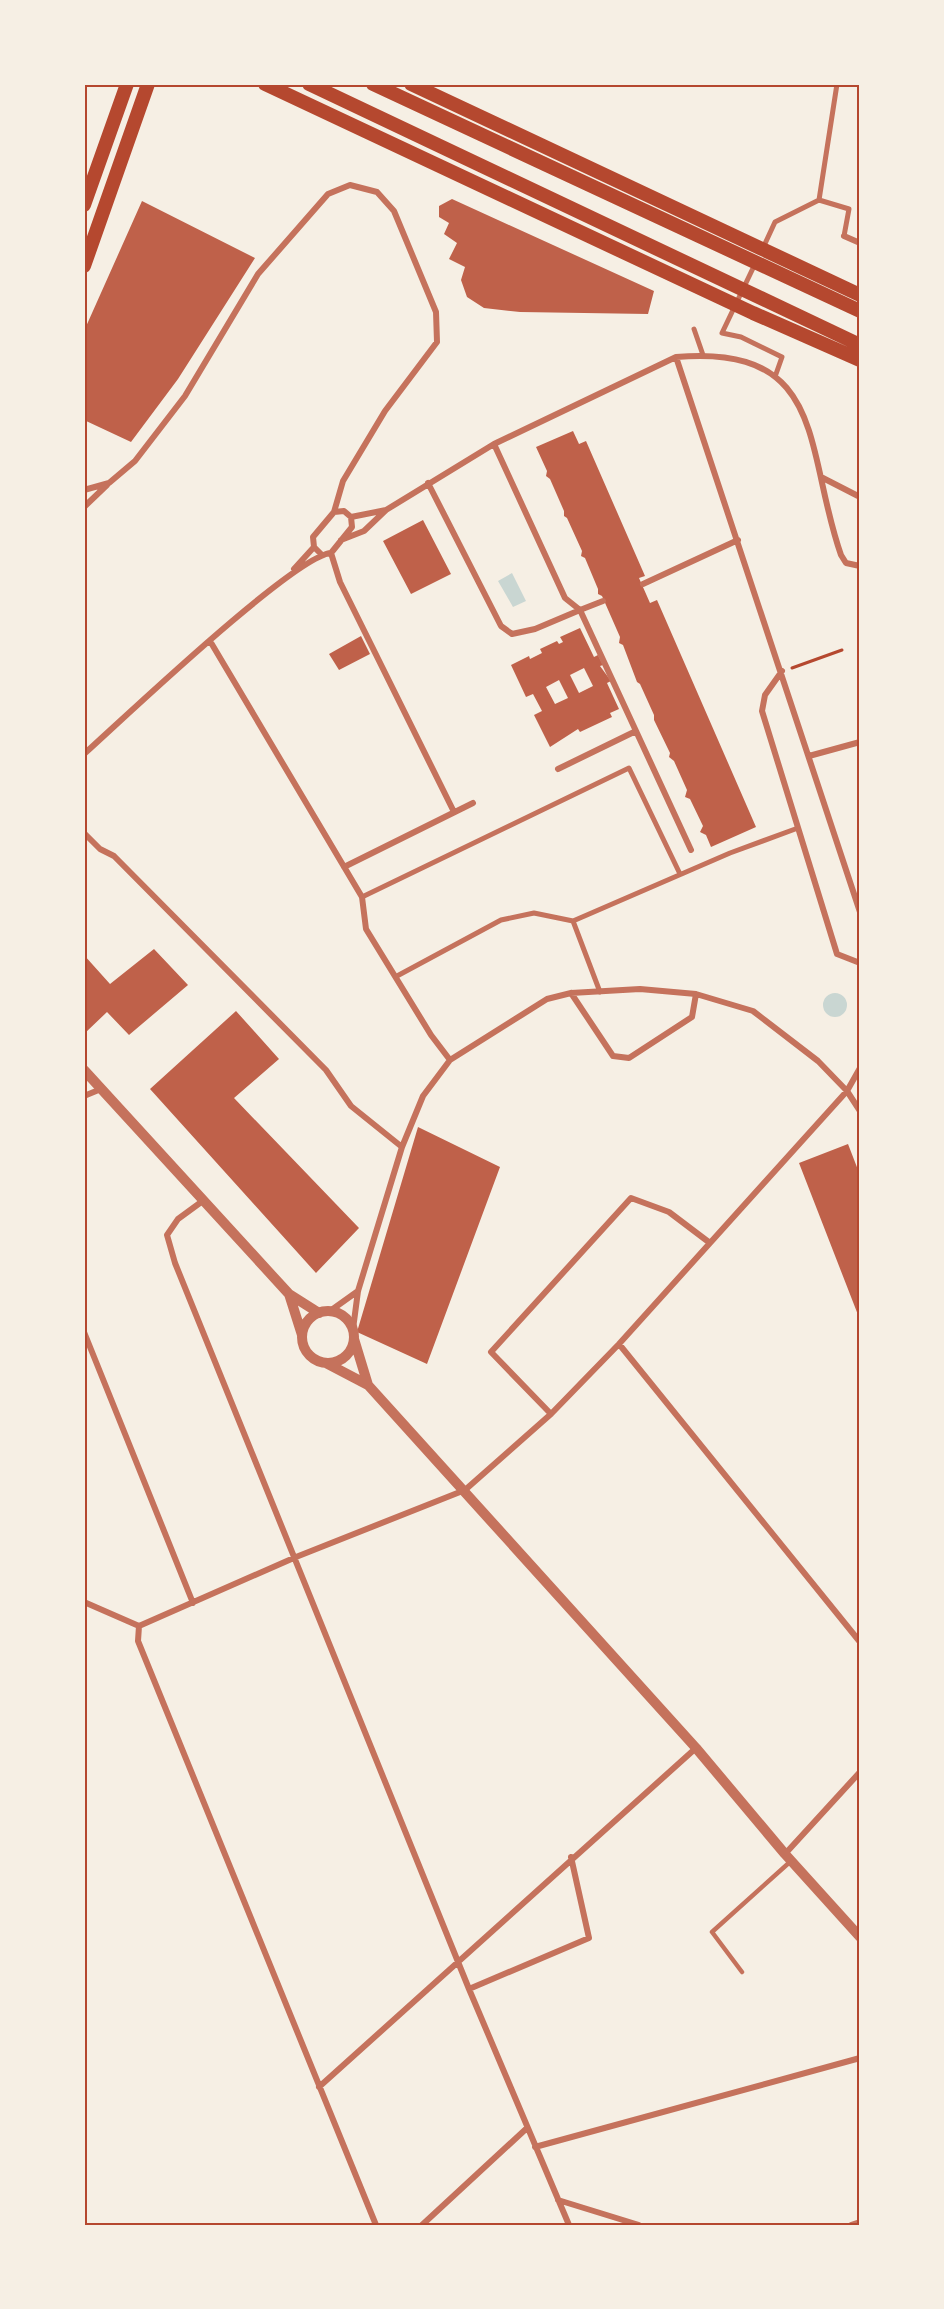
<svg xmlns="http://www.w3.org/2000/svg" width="944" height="2309" viewBox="0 0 944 2309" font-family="'Space Grotesk',sans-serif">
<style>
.water{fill:#c9d6d2}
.building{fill:#bf614a;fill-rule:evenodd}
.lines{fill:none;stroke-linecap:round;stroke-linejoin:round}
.path{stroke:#b5482f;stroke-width:3}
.service{stroke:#c5725c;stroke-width:4.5}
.pedestrian{stroke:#c5725c;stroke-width:5}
.minor{stroke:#c5725c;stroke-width:6}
.tertiary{stroke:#c5725c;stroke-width:10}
.primary{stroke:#b5482f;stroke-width:14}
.neatline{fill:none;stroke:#b5482f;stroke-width:2}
</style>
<rect width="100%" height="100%" fill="#f6efe4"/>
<path class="water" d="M512 573 526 601 513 607 498 581Z
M823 1005a12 12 0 1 1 24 0a12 12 0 1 1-24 0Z"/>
<path class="building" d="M452 199 654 291 648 314 520 312 484 308 467 297 461 280 465 267 449 259 457 243 444 234 449 223 439 217V206Z
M142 201 255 258 178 379 131 442 84 420V331Z
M573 431 579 444 586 441 645 576 639 578 650 603 657 600 756 827 711 847 706 835 700 832 703 826 690 799 685 797 687 790 674 761 669 757 670 753 654 720V715L640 684 637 682 623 645 619 643 620 637 602 596 598 594V589L585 558 581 556 582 551 567 518 564 516V511L550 479 546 476 547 471 536 447Z
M423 520 451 574 411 594 383 541Z
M580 628 594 657 598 655 603 665 600 666 611 681 607 683 619 709 610 713 612 717 580 732 578 729 550 747 534 715 542 711 533 694 526 697 511 665 529 656 530 659 542 653 540 649 557 641 559 644 563 642 560 637ZM584 668 593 686 579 693 570 675ZM559 680 568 698 555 704 546 687Z
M361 636 370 654 339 670 329 654Z
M154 949 188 985 129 1035 107 1012 84 1034V955L110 984Z
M236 1011 279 1059 234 1098 359 1228 316 1273 150 1089Z
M418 1127 500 1167 427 1364 357 1332Z
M848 1144 860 1175V1320L799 1163Z"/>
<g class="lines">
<path class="path" d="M792 668 842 650"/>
<path class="service" d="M742 1972 712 1932 791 1861"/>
<path class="pedestrian" d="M819 200 837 84
M763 248 775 222 819 200 849 209 844 236
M755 264 722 333 741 337 782 357 776 374
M694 329 703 355
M362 897 629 768 680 874
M573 921 600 992
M397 976 501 920 534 913 573 921 730 853 798 828"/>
<path class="minor" d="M844 236 860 243
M676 357 860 912
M821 477 860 497
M428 483 501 626 512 634 535 629 580 610 565 598 494 444
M84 490 109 483 135 461 185 396 258 274 328 194 350 185 377 192 394 211 436 312 437 342 385 411 343 481 334 512
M84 507 107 485
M351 517 386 510
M341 540 364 531 386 510 494 444 676 357C828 344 804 450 841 555L846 563 860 566
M331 553 340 582 454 812
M294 569 314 547
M643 584 738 540
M210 641 362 897 366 929 431 1035 450 1060
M782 671 765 695 762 711 837 954 860 963
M636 731 691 850
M84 754C122 720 294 556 331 553L352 527 351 517 344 511 334 512 313 537 314 547 321 554
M809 756 860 742
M558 769 636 731 580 610 603 601
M84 833 100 849 114 856 326 1070 351 1106 402 1147
M344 867 473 803
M571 993 613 1056 629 1058 692 1017 696 994
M84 1096 101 1089
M204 1200 178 1219 167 1235 175 1263 469 1989 569 2225
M330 1311 358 1291
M353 1329 358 1291 402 1147 423 1096 450 1060 547 999 571 993 640 989 696 994 753 1011 818 1061 847 1091 860 1111
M84 1332 193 1603
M619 1344 860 1642
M551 1414 491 1352 631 1198 669 1212 710 1243
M84 1602 139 1626
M785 1854 860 1772
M469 1989 589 1938 571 1857
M319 2087 696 1748
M535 2147 860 2058
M558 2200 639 2225
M376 2225 138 1641 139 1626 296 1557 465 1490 551 1414 619 1344 847 1091 860 1068
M422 2225 527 2128
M851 2225 860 2222"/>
<path class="tertiary" d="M84 1070 289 1294 319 1313
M289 1294 302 1335
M302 1337a26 26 0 1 1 52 0a26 26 0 1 1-52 0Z
M354 1339 368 1385
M326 1363 368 1385 696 1748 785 1854 860 1937"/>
<path class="primary" d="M265 84 753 313 860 360
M309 84 860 345
M373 84 860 311
M411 84 860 295
M84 205 127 84
M84 266 148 84"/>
</g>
<rect width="944" height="2309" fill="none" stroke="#f6efe4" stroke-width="171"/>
<rect x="86" y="86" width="772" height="2138" class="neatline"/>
</svg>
